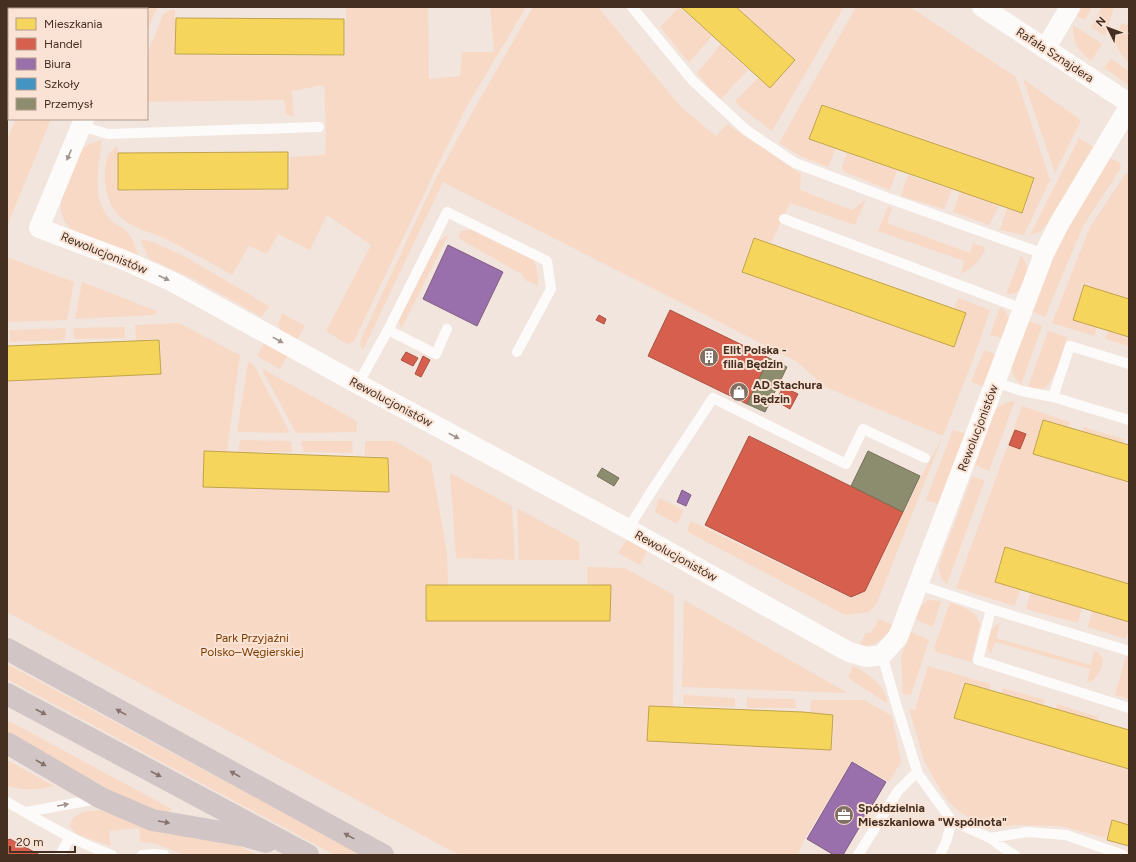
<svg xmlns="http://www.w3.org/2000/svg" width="1136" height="862" viewBox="0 0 1136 862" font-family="Figtree,sans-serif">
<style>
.green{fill:#f8d9c6}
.homes{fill:#f6d55c;stroke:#c1a34a}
.shops{fill:#d6604d;stroke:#aa5140}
.offices{fill:#9970ab;stroke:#805c82}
.schools{fill:#4393c3;stroke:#447592}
.industry{fill:#8c8c6e;stroke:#777057}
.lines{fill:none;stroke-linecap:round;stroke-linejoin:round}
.service{stroke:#fdfbfa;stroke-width:10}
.minor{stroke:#fdfbfa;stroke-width:20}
.primary{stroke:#d1c5c6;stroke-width:22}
.oneway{fill:#a1958e}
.oneway2{fill:#84726b}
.labels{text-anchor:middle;stroke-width:4;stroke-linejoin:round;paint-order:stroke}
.street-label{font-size:12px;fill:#452f21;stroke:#fae3d5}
.poi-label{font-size:12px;font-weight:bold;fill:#452f21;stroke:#fae3d5;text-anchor:start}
.park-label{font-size:12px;fill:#7c3d00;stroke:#fae3d5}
</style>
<rect width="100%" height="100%" fill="#f2e5dd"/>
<path class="green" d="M147 7H157L147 32V9H142Z
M346 7H428L429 79 460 76 462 52H494L490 7H526L466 108 433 175 354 341 347 344 326 331 371 245 327 215 310 250 278 234 267 254 249 246 232 275C208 262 184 247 159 236 144 230 130 227 118 215 105 203 101 170 109 154 111 152 113 149 115 147H118V191L289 190 290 157 325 155 326 132 324 85 292 91 294 117 286 114 284 100 147 102V55L163 15 168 11 175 9V55L345 56Z
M533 7H598L681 107 716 136 727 124 801 174 800 190 852 210 866 199 855 225 790 203 771 243 753 237 741 272 954 347 967 313 954 309 958 298 990 310 973 360 877 603 869 612 845 615 688 532V528L691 521 851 598 865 592 921 477 943 436 825 387 796 361 443 182 363 350 360 345 361 339 436 178 473 111Z
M679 7 712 36 689 63 660 27Z
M737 7H844L772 131 739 106 735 101 758 78 770 88 795 60Z
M856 7H910L1016 77 1050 180 1024 235 1000 230 1007 208 1023 213 1035 178 822 104 809 140 836 149 828 167 800 156 779 143Z
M1082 7H1092L1085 20 1077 16Z
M1102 7H1114L1105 36 1091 27Z
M1121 23 1129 25V62C1123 58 1115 47 1116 39 1117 34 1120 28 1121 23Z
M1073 25 1102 44 1091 61C1077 49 1073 43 1073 25Z
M721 44 748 70 721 99 712 91 697 73Z
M1111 59 1129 71V85L1104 68Z
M1023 79 1078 118 1081 121 1055 173Z
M16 119H51L7 226V139Z
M1079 138 1093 147 1048 222 1040 232 1030 235Z
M102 140C99 167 90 198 111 220 114 224 120 226 124 229 132 235 135 247 139 256L72 230 64 221 61 210V197L82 149 89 144Z
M847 153 897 170 890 190 844 172 842 167Z
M1110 158 1120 163 1121 168 1083 226 1045 317 1031 311 1052 259 1071 223Z
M1126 173 1129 174V299L1083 285 1073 319 1097 327 1094 336 1052 323 1090 227Z
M908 175 952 190 944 209 901 196Z
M960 192 999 206 989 225 953 212Z
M888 207 892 208 887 223 970 253 973 244 983 246 985 250C980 261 972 268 961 274L964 261 878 231Z
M472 229 534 260 538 275V286L525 280 523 275 458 238 461 231Z
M449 234 401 329 399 321 439 241Z
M140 239 153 242 184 256 269 306 262 317 196 280 149 259Z
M1021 256 1026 263 1028 270C1023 283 1023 295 1006 294Z
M7 257 74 282 67 320 7 322Z
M82 282 157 311 155 315 75 319Z
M1000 307 1005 311 1010 321 1002 338 990 335Z
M282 313 305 326 297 340 281 332 278 324Z
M1027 320 1042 326 1021 385C1015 378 1011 374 1012 365Z
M179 323 240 355 227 452 203 451V487L389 492V457L365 456V441H395L431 462 447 553 448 584 425 585V621H611V585L587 584V567L625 568 674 595 673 707 649 706 647 742 832 750 834 715 810 713 811 700H864L892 716 901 762 889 782 852 761 803 842 798 855H459L7 612V381L161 374 160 339 136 340 135 325Z
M125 327V338L74 339 73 328Z
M66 328 65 340 10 342 9 330Z
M1048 331 1067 337C1063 349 1055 383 1044 388 1039 390 1033 388 1028 387Z
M1108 331 1129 337V346L1105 339Z
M264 343 288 355 280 369 257 356Z
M984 350 997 355 985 387 971 382Z
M248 362 254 365 290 433 237 432Z
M261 368 357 421V432L296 433Z
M1015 401 989 471 975 465 995 411C1001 404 1005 402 1015 401Z
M1022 406 1070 422 1068 428 1042 420 1033 454 1129 482V584L1005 547 994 582 1020 590 1015 606 956 588Z
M1083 427 1124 439 1123 443 1082 431Z
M953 430 968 434 940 505 926 500Z
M240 440 291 441 292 452H238Z
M301 441H352L353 453 303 452Z
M450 473 512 506 515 560 456 558Z
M972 477 985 480 947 584C940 579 939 573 939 564Z
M659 498 684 510 677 524 655 512Z
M517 508 579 542 580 560H519Z
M627 539 647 551 640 565 618 553Z
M1030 593 1082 608 1078 623 1026 609Z
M684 600 848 693 682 687Z
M928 600 941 601 933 627 915 619 921 606Z
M950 602 967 609 976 615 980 625 971 662 936 652 934 648Z
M1092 611 1129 622V630L1126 639 1088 627Z
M879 619 893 625C887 638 874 647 859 646L866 633H871Z
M1000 623 996 638 1091 665 1094 651 1098 653 1103 659C1102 670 1098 679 1087 683L1090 669 995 642 991 654C983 647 990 626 1000 623Z
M911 632 929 640 911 695 903 694 901 656Z
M1126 656 1129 657V699L1115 695Z
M7 664 362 855H335L7 679Z
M853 665C870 676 884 683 888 704L848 678Z
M928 666 990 684V690L964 682 954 718 1129 769V825L1112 820 1106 838 1061 826 1016 825 987 829 973 821 959 811 948 801 940 789 924 761 909 709 915 710Z
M1003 688 1045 700 1043 705 1001 693Z
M683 695 735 698V707L683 705Z
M747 698 795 699 796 708H747Z
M1057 704 1098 717V721L1056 709Z
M7 720 172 809 168 813 147 810 7 734Z
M7 760 54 786C34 790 26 791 7 786Z
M100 810 221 838 258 855H183L155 843 141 842 139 828 109 831 111 846 78 835 70 827C72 811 87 812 100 810Z"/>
<path class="homes" d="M681 7H736L795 60 770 88Z
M176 18 344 19V55L175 54Z
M822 105 1034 178 1022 213 809 139Z
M288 152V189L118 190V153Z
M754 238 966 313 954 347 742 272Z
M1084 285 1129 299V337L1073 320Z
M159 340 161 374 7 381V346Z
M1043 420 1129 445V482L1033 454Z
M204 451 388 458 389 492 203 487Z
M1005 547 1129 584V622L995 582Z
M426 585H611L610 621H426Z
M965 683 1129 730V769L954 718Z
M649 706 803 712 833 715 831 750 647 741Z
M1112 820 1129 825V846L1107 840Z"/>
<path class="shops" d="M670 310 769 358 747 404 648 356Z
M599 315 606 319 604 324 596 320Z
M406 352 418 358 413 366 401 360Z
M423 356 430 360 421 377 415 374Z
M783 387 798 394 790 409 776 401Z
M1015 430 1026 434 1020 449 1009 445Z
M749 436 903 512 865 591 851 597 705 525Z
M10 839 40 855H7V840Z"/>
<path class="offices" d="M448 245 503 272 477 326 423 299Z
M682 490 691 495 686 506 677 502Z
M852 762 886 782 843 855H834L807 839Z"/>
<path class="schools" d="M7 51 9 52V82L7 86Z"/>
<path class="industry" d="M769 358 787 367 765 412 747 404Z
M868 451 920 476 903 512 851 486Z
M602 468 619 478 614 486 597 476Z"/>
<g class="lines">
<path class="service" d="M632 7 693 81 746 130 795 163 888 198 1044 254
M49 9 50 7
M7 12 9 13
M81 126 108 134 319 127
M784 219 1023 309
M388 330 436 354 447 329
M995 382 1022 391 1053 397 1129 420
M358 384 388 330 447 212 547 261 551 289 517 352
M1053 397 1070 346 1129 364
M628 529 651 492 713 398 846 464 863 429 925 458
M919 585 991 609 1129 651
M991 609 978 660 1129 708
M882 655 897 707 918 774 952 821 990 838 1027 832 1066 835 1123 855
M7 802C41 821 75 842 112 855
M26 812 98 799
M990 838 1009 852 1015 855
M60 855 70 837
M142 855 154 854 164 855
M858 855 898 791 917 772
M940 855 946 842 952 821"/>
<path class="minor" d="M982 7 1129 103
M130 9 131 7
M1045 49 1070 7
M84 119 39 228 124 260 173 282 358 384 628 529 849 652 867 657 882 655 898 637 1044 254 1059 224 1129 107"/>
<path class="primary" d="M7 649 383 855
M7 694 308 855
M7 743 101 798 152 820 245 836 266 842"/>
</g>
<defs><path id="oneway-solid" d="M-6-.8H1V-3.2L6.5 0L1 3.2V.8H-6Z"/></defs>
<g class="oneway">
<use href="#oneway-solid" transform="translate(69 155) rotate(113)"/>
<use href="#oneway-solid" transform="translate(164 278) rotate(24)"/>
<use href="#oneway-solid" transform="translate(278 340) rotate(29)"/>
<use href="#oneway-solid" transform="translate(454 436) rotate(28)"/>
<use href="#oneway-solid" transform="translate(63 805) rotate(-10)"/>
</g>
<g class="oneway2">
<use href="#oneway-solid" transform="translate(41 712) rotate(28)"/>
<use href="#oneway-solid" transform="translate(121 712) rotate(-151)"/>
<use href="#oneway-solid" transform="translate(41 763) rotate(30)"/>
<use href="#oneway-solid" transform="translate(156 774) rotate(28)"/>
<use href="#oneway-solid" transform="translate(235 774) rotate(-151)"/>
<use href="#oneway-solid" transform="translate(164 822) rotate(10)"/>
<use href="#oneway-solid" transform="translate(349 836) rotate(-151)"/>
</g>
<defs>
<g id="building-disc" transform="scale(1)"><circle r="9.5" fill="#826f63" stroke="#fae3d5"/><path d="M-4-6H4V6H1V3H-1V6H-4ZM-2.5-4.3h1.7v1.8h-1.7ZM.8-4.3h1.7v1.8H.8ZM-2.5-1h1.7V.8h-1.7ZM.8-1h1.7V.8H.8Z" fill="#fff"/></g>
<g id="shop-disc" transform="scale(1)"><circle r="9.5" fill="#826f63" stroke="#fae3d5"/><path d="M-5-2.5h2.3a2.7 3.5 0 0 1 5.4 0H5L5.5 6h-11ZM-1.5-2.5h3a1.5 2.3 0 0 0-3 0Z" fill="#fff"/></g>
<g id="office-disc" transform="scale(1)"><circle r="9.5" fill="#826f63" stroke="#fae3d5"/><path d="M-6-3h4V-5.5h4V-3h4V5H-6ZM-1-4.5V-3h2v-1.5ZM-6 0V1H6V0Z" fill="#fff"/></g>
</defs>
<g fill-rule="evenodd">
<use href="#building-disc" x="709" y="357"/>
<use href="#shop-disc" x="739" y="392"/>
<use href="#office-disc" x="844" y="815"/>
</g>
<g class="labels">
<g class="street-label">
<text transform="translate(1055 55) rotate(33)" y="4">Rafała Sznajdera</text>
<text transform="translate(104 253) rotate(22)" y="4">Rewolucjonistów</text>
<text transform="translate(391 402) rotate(28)" y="4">Rewolucjonistów</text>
<text transform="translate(978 428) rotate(-69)" y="4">Rewolucjonistów</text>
<text transform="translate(676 556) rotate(29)" y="4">Rewolucjonistów</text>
</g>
<g class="poi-label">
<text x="723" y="354">Elit Polska -<tspan x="723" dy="14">filia Będzin</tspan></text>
<text x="753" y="389">AD Stachura<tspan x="753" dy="14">Będzin</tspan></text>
<text x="858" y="812">Spółdzielnia<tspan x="858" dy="14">Mieszkaniowa "Wspólnota"</tspan></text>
</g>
<g class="park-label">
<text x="252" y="642">Park Przyjaźni<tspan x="252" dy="14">Polsko–Węgierskiej</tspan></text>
</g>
</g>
<rect width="1136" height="862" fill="none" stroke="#452f21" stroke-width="16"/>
<rect x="8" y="8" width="140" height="112" fill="#fae3d5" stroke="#b29b8d"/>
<rect x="16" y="18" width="20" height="12" fill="#f6d55c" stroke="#b29b8d"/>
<text x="44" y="28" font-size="12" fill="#452f21">Mieszkania</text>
<rect x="16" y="38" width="20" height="12" fill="#d6604d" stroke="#b29b8d"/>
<text x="44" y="48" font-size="12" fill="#452f21">Handel</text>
<rect x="16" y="58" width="20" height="12" fill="#9970ab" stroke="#b29b8d"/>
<text x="44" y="68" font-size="12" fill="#452f21">Biura</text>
<rect x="16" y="78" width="20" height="12" fill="#4393c3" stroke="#b29b8d"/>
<text x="44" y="88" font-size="12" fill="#452f21">Szkoły</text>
<rect x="16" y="98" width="20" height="12" fill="#8c8c6e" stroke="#b29b8d"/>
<text x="44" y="108" font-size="12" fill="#452f21">Przemysł</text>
<g transform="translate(1108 28) rotate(312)" stroke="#fae3d5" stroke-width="3" paint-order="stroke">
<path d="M0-3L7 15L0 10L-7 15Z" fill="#452f21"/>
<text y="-6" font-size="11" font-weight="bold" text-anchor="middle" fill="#452f21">N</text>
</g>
<path d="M10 846v6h65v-6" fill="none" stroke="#452f21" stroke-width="2"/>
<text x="16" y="846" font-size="12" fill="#452f21" stroke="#fae3d5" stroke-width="3" paint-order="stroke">20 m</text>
</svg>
